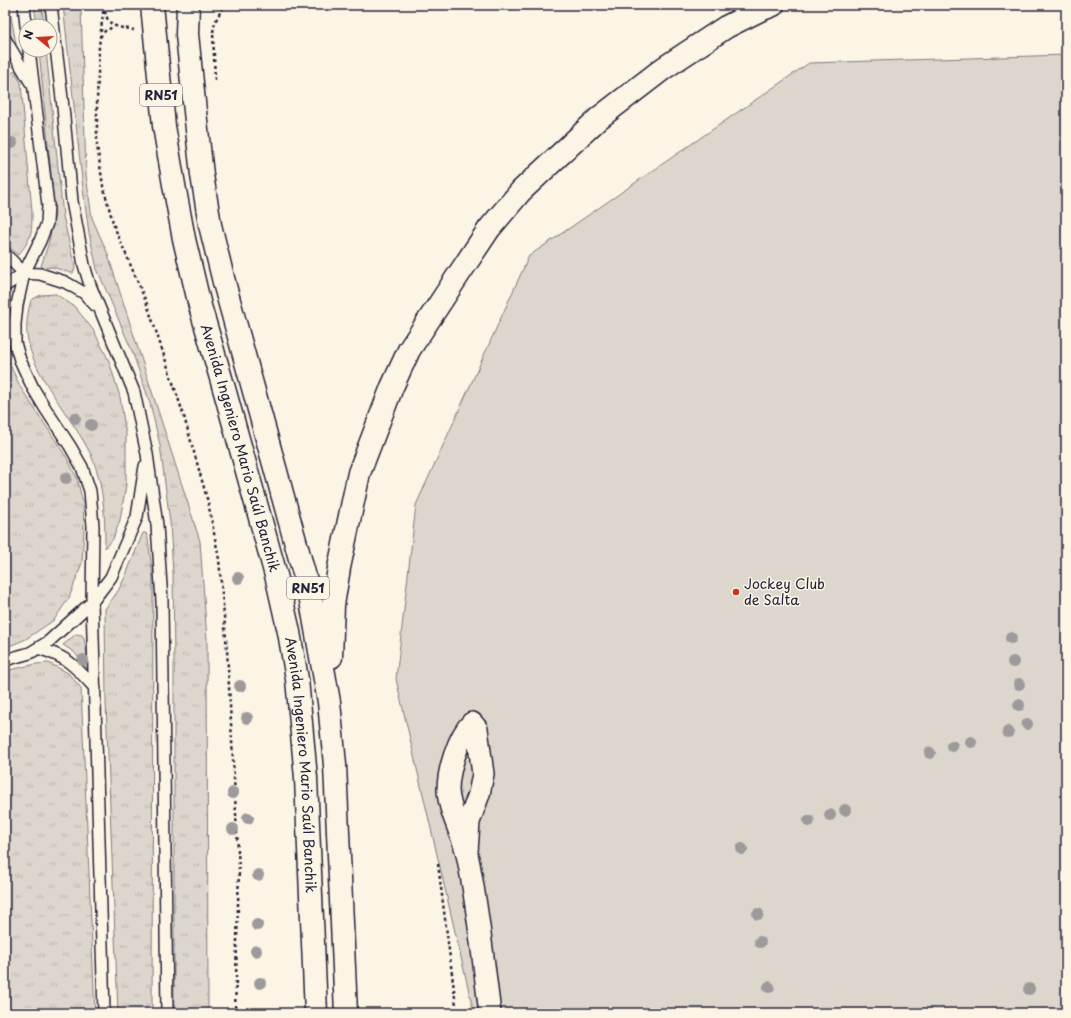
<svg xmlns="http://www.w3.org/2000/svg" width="1071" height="1018" viewBox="0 0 1071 1018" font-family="'Playpen Sans',sans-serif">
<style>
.grass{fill:url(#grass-tufts);stroke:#7f7c84}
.pitch{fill:#dcd6cc;stroke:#7f7c84}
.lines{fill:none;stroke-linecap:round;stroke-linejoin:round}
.service-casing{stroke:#22223b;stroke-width:14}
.minor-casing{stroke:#22223b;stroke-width:24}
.trunk-casing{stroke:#22223b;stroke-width:25}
.path{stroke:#22223b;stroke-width:2.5;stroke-dasharray:3 3;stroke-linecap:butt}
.service{stroke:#fcf5e5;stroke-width:11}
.minor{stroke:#fcf5e5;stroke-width:21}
.trunk{stroke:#fcf5e5;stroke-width:22}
.tree{fill:#9d9a9b}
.poi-dot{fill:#c8321e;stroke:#fcf5e5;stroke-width:1.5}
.labels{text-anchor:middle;stroke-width:3;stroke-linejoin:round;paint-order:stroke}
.shield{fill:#fcf5e5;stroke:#63616e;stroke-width:1}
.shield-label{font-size:13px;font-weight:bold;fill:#22223b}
.street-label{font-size:14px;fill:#22223b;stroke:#fcf5e5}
.poi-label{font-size:14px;fill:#22223b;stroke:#fcf5e5;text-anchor:start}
</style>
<defs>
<pattern id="grass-tufts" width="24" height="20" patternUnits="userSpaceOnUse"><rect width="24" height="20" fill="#dcd6cc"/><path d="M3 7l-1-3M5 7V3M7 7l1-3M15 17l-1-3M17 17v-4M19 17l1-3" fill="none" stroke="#bcb7b0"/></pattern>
</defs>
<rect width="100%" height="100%" fill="#fcf5e5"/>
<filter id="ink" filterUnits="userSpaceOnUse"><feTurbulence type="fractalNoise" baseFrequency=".025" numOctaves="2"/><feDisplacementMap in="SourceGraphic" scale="8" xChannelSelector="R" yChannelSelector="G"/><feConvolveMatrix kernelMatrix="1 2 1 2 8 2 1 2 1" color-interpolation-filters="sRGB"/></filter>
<g filter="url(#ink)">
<path class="grass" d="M5 5H9L16 44 5 29Z
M34 5H42L44 26H37Z
M63 5H81V6L86 175 92 218 107 252 200 541 207 640 208 1013H174V662L173 573 170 522 160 445 150 403 132 351 97 269 89 233 83 189Z
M39 50H46L63 216 75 268 73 273H71L52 267 43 268 41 266 48 245 55 215Z
M15 71 21 83 32 211C32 232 32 239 18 255L5 243V77Z
M56 294 75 307 94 331 109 361 120 397 126 435V485L120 520 113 539 105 548C105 516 104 485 91 455 74 419 30 373 27 334 26 322 28 311 31 300L41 295Z
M5 317 6 342 10 365 21 388 67 458 77 478 83 503 84 529 82 563 69 598 54 620 26 639 5 648Z
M143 533H146L148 539 153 578 152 1013H118L106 703 105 609 118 591 125 577Z
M76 634 82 635 84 638 90 672 74 652 63 645Z
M49 663 68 673 81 688 95 1013H5V671L36 664Z"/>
<path class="pitch" d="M1066 55V1013H474L396 679 416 505 529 256 809 63Z"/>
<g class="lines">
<g class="service-casing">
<path id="service" d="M24 5 26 26
M51 5 63 107 72 201 84 265 90 285 134 392 147 454 157 525 162 601 167 1013
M5 39 31 83
M29 50 48 205 47 223 40 241 24 273 17 305 15 324V343L20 360 33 388 45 408 70 446 82 467 90 491 93 526 92 602 104 1013
M5 254 24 273
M5 286 24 273 40 274 65 282 84 293 95 305
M38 648C68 657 75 666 95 688
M5 660 30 653 48 642 92 602 111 577 137 517 145 466"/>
</g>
<g class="minor-casing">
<path id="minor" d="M467 852 469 822 479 794 483 774 477 729 472 723C458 737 448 771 448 790 449 812 462 833 467 854 478 906 483 960 490 1013"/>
</g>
<g class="trunk-casing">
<g id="trunk">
<path id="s1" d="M152 5 164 126 174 185 184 239 200 306 225 392 277 579 289 632 297 679 306 778 316 1013"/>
<path d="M188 5 187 34 194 102 202 175 210 225 225 286 310 595 329 702 335 765 346 1013"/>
<path d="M331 657 333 605 339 568 359 473 392 387 409 350 459 274 489 229 521 191 599 118 664 68 726 27 760 10 773 5"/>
</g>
</g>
<path class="path" d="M104 5 99 46 97 102V145L103 186 114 226 147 304 183 413 208 502 219 559 227 650 239 869 235 1013
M105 11C108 28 119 27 134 30
M100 37 105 31 115 26
M215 80 213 32 215 22 224 5
M438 864 457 1013"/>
<use href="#service" class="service"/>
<use href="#minor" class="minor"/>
<use href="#trunk" class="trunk"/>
</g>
<g class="tree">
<circle cx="12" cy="143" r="6"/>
<circle cx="75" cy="418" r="6"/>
<circle cx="91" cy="425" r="6"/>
<circle cx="66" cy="478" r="6"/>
<circle cx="238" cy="578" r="6"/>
<circle cx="1011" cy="638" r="6"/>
<circle cx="83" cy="660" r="6"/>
<circle cx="1013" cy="662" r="6"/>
<circle cx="1019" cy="684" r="6"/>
<circle cx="240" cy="686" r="6"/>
<circle cx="1019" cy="705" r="6"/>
<circle cx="247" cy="718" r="6"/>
<circle cx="1027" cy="724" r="6"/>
<circle cx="1008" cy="732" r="6"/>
<circle cx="971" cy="742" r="6"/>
<circle cx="952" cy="746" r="6"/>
<circle cx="930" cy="753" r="6"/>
<circle cx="233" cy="793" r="6"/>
<circle cx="845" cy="810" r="6"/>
<circle cx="830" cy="815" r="6"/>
<circle cx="248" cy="818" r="6"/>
<circle cx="809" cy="821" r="6"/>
<circle cx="233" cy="829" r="6"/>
<circle cx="742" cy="849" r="6"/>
<circle cx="258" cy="875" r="6"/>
<circle cx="758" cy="914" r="6"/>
<circle cx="257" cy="925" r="6"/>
<circle cx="760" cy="942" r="6"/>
<circle cx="256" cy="951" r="6"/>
<circle cx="260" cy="983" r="6"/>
<circle cx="769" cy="987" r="6"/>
<circle cx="1029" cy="989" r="6"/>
</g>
</g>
<circle class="poi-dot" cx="736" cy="592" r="4"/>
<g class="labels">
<g class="shield">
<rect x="140" y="84" width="42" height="22" rx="3"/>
<rect x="287" y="577" width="42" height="22" rx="3"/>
</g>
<g class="shield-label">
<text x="161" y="100">RN51</text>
<text x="308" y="593">RN51</text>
</g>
<g class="street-label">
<text dy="5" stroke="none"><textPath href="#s1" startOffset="453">Avenida Ingeniero Mario Saúl Banchik</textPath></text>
<text dy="5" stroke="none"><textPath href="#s1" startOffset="777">Avenida Ingeniero Mario Saúl Banchik</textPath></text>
</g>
<g class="poi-label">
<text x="744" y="589">Jockey Club<tspan x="744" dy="16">de Salta</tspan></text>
</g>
</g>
<rect width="1071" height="1018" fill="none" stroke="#fcf5e5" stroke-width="20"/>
<rect x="10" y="10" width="1051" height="998" fill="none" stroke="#22223b" stroke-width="1.5" filter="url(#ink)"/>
<g transform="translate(38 38) rotate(288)"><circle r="19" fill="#fcf5e5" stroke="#a5a1a1"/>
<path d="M0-3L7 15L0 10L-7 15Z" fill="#c8321e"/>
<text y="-6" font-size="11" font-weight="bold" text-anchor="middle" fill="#22223b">N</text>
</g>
</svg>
